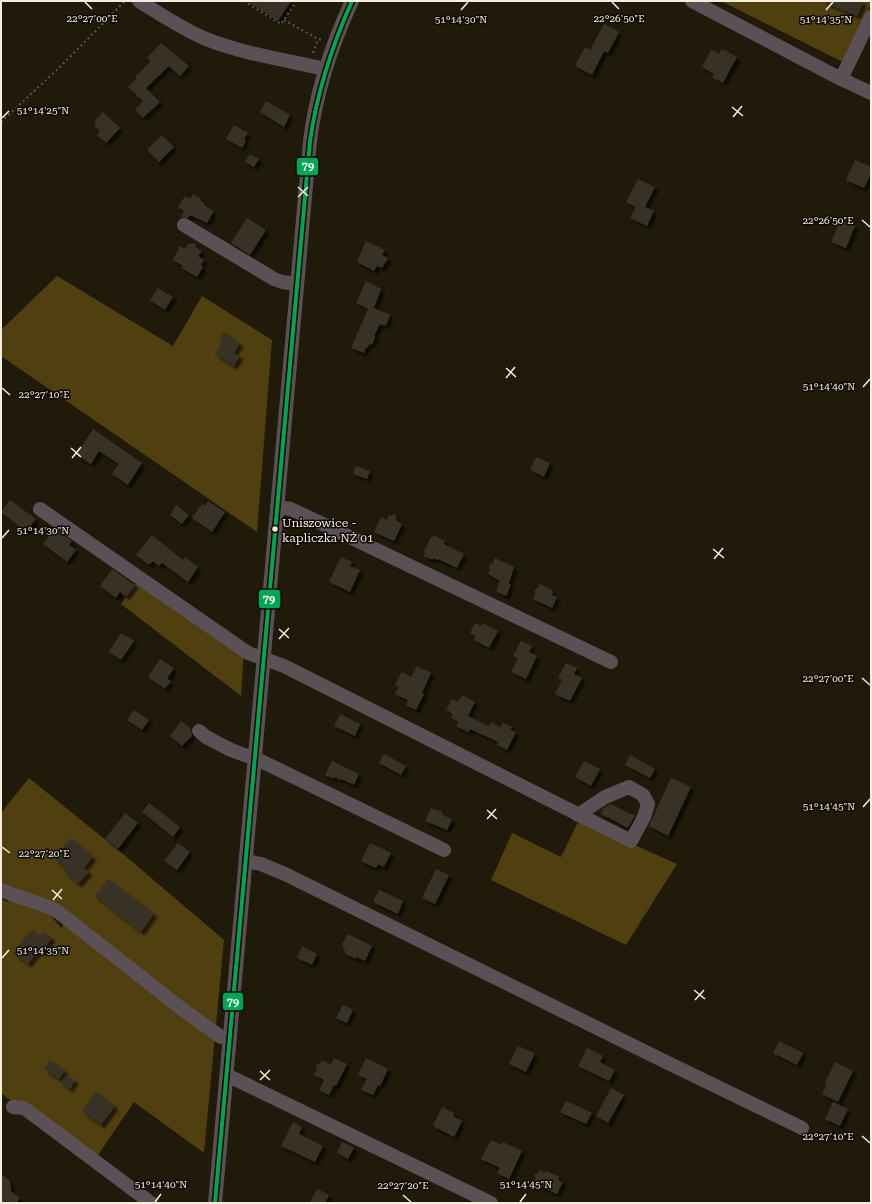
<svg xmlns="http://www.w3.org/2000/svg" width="872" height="1204" viewBox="0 0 872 1204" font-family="'Roboto Serif',serif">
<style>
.green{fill:#503f0f}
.building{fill:#383326;filter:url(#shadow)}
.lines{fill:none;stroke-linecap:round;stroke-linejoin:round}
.path{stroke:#5c5454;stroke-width:2;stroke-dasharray:2 3;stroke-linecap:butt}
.minor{stroke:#5b5056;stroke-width:14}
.bus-1-casing{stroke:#0d0902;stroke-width:7}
.bus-1{stroke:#00a651;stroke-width:4}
.ticks{fill:none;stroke:#f5eede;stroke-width:1.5}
.bus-dot{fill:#f5eede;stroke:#0d0902;stroke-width:1.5}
.labels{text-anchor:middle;stroke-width:3;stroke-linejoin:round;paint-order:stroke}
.bus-label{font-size:12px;fill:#f5eede;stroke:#0d0902;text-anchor:start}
.ticks-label{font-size:10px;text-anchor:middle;fill:#f5eede;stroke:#0d0902;stroke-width:3;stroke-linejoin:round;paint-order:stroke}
.line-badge{stroke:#0d0902;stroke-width:1.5}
.badge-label{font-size:11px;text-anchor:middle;font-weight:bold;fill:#fff}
</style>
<defs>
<filter id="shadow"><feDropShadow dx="3.5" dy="3.5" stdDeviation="1" flood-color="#0009"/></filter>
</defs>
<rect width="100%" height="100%" fill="#201a0b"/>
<path class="green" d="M721 1H871V4L843 62Z
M57 276 173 346 202 296 272 340 257 532 1 356V330Z
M143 577 244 650 241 696 121 604 135 585Z
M29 778 122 853 224 940 204 1153 134 1102 98 1155 15 1104 1 1093V899L8 902 11 895 42 904 61 928 70 917 1 883V813Z
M579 820 677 864 626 945 491 880 512 833 561 857Z"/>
<path class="building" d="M247 1H291L278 21Z
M821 1H864L857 16Z
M604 24 619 32 608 53 604 51 592 75 575 66 585 47 590 50Z
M161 43 189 66 180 76 169 66 146 88 160 102 143 118 135 110 143 101 128 87 137 78 135 77 151 61 147 58Z
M722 49 737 57 723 83 712 77 714 74 702 67 711 50 719 54Z
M266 101 290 115 284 127 260 112Z
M103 112 120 128 106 143 97 135 100 131 94 125 96 123 94 122Z
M234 125 248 133 244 139 246 140 242 148 226 139Z
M162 135 174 147 159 162 147 150Z
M250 154 259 159 254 167 245 162Z
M855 160 871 167V173L864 188 846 180Z
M638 179 655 187 645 207 654 211 647 226 630 218 636 207 626 202Z
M193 194 201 199 200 200 205 204 204 205 214 211 207 223 190 215 188 218 181 217 184 211 178 207 185 196 190 199Z
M247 218 266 230 250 255 231 243Z
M841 220 855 226 846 248 831 242Z
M366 241 385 250 382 255 388 258 382 268 377 266 374 271 357 262Z
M195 243 196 247 202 251 198 256 204 260 201 265 203 267 197 277 181 268 183 266 173 260 180 246 185 249 188 244Z
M366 281 381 289 374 308 390 315 386 326 380 324 375 334V338L373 343 369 345 367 348H366L364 353 351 348 368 309 356 303Z
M158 288 173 297 165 310 150 300Z
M224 332 240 343 234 353 240 356 234 366 215 354 222 342 219 340Z
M93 429 142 463 128 485 112 474 119 464 99 451 91 464 76 455Z
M536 457 550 463 544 477 530 470Z
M356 466 370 471 367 479 353 474Z
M10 500 36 519 26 532 1 512Z
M208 501 225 512 212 532 192 518 202 504 205 506Z
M176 505 189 515 182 524 170 515Z
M395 514 397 521 402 524 394 541 374 532 381 517 387 520 388 516Z
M54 529 72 541 69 545 76 550 67 562 43 544Z
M152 535 183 560 185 557 198 567 188 582 162 563 159 566 153 561 149 565 136 555Z
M434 535 445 541 444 544 464 554 457 568 438 559V560L433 558V560L424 556 425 553 424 552 431 537 432 538Z
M341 557 352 562 350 566 360 570 350 592 329 582Z
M495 558 514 567 509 583 511 585 506 596 496 591 500 581 488 574 490 570 489 565 493 563Z
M112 569 135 585 126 597 120 592 116 598 100 586Z
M540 584 553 591 552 595 557 597 552 608 533 599 535 593 534 590 537 589Z
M475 623 481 626 483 623 498 631 489 648 474 640 476 636 470 633Z
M121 633 134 641 121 660 109 652Z
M521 641 532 646 529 652 537 656 526 679 511 672 518 658 513 656Z
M160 659 174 668 167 679 171 681 165 689 148 677Z
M566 663 577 668 574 674 582 678 570 701 555 694 562 680 558 678Z
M417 666 431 673 422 693 424 694 416 710 406 705 408 700 395 694 399 687 395 685 402 672 411 677Z
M462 695 475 702 468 716 489 726 491 722 500 727 503 723 512 727 510 730 516 732 507 750 497 745 498 742 470 729 468 732 456 726 458 722 451 717 453 714 446 710 452 699 458 702Z
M134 710 149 720 142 730 127 720Z
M340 714 360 724 355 736 334 726Z
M181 721 191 729 192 736 182 746 170 736Z
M384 754 406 766 401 775 379 763Z
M630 755 655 769 650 778 625 765Z
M332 761 359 774 354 785 341 779 340 780 335 777 334 779 325 775Z
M584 761 600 769 591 786 575 777Z
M671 778 691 787 668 836 649 826Z
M149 803 180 827 173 837 142 812Z
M611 804 635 816 628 828 601 814 603 808Z
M431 808 442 812V814L452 820 447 830 425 821Z
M125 813 138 823 118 849 105 839Z
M71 838 93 857 84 868 89 872 78 884 64 872 67 869 54 858Z
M178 843 190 852 177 870 164 861Z
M370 843 391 853 384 867 378 864 376 868 361 861Z
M436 869 449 875 435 904 422 898Z
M108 879 154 914 141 932 95 896Z
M379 890 403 901 398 914 373 902Z
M32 929 41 936 44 932 52 938 42 952 39 950 28 964 13 953Z
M348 934 372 946 365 961 357 957 356 959 346 954 342 944Z
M302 946 317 954 312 965 297 958Z
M343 1005 353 1010 347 1023 336 1018Z
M779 1041 803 1053 797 1065 773 1053Z
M518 1046 535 1053 526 1072 509 1064Z
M587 1048 603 1056 600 1062 615 1070 609 1081 578 1066Z
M334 1058 347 1064 336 1086 334 1085 329 1095 319 1090 324 1080 314 1075 317 1069 316 1065 320 1064 322 1060 331 1065Z
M366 1058 388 1069 380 1086 378 1085 373 1095 361 1090 367 1079 358 1075Z
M50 1060 65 1071 59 1079 44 1069Z
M835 1062 853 1071 838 1102 822 1094 827 1084 825 1083Z
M66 1075 75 1080 70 1089 61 1083Z
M611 1088 624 1095 608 1123 596 1116Z
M96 1092 115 1106 101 1125 82 1111Z
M566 1101 592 1113 586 1124 560 1112Z
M833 1102 848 1109 840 1126 825 1119Z
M442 1107 454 1113 453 1116 462 1121 454 1137 433 1126Z
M293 1122 302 1127 299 1134 323 1146 315 1162 281 1146Z
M491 1140 502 1145 503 1142 522 1151 509 1179 497 1173 500 1168 481 1159Z
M342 1142 354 1148 348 1159 337 1153Z
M540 1170 545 1173 546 1171 559 1177 558 1180 563 1182 557 1194 533 1183 536 1179 534 1174 538 1173Z
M1 1174 10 1181 11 1191 20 1198 16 1203H1Z
M317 1189 329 1195 325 1203H310Z"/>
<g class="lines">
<path class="path" d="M244 1 281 24 294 5
M284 20 318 39 322 40
M313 53 318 39
M1 122 61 66 125 1"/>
<path class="minor" d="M139 1C160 14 182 29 206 39 244 54 286 60 325 69
M692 1 841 79 871 93
M841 79 871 17
M184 225 274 279 282 282 297 284
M277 507 291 509 611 662
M40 509 248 653 284 666 631 841 644 817 648 804 643 795 629 787 605 797 578 815
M199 731 206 737 231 750 261 761 444 850
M246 861 261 864 285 874 666 1062 802 1128
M1 890C19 898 39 902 57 911L182 1009 221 1037 230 1039
M227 1076 233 1078 491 1203
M13 1107 24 1108 151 1203
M215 1203 310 141C316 92 331 46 352 1"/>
<g class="bus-1-casing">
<path id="bus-1" d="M215 1203 310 141C317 92 332 46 352 1"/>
</g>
<use href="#bus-1" class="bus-1"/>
</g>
<path class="ticks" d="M85 2 92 9M612 2 619 9M461 10 468 2M826 10 833 2M732 107 743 116M733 117 742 106M2 118 9 111M298 187 308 196M298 197 308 187M862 220 870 227M506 368 516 377M506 378 515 367M863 387 870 379M2 388 10 395M71 448 81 457M72 458 81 447M2 538 9 530M713 549 724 558M714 559 723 548M279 629 289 638M279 639 289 628M862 678 870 685M863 807 870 799M487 810 497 819M487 819 496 809M2 847 10 853M52 890 62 899M53 900 62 889M2 958 9 950M694 990 705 999M695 1000 704 990M260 1071 270 1080M260 1080 270 1070M862 1136 870 1143M403 1195 411 1202M155 1202 161 1194M520 1202 526 1194"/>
<circle class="bus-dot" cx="275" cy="529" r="3.5"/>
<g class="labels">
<g class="bus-label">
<text x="282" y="527">Uniszowice -<tspan x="282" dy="15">kapliczka NŻ 01</tspan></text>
</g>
</g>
<g class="ticks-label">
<text x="92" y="22">22°27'00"E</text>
<text x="619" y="22">22°26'50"E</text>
<text x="826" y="23">51°14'35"N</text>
<text x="461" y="23">51°14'30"N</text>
<text x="43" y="114">51°14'25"N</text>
<text x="828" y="224">22°26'50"E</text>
<text x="829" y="390">51°14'40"N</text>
<text x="44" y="398">22°27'10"E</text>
<text x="43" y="534">51°14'30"N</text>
<text x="828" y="682">22°27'00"E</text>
<text x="829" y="810">51°14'45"N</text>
<text x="44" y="857">22°27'20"E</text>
<text x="43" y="954">51°14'35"N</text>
<text x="828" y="1140">22°27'10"E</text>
<text x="161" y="1188">51°14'40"N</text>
<text x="526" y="1188">51°14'45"N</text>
<text x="403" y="1189">22°27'20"E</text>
</g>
<g class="line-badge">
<rect x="296" y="157" width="23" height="19" rx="4" fill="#00a651"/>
<rect x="258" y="589" width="23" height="20" rx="4" fill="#00a651"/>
<rect x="222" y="992" width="22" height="19" rx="4" fill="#00a651"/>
</g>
<g class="badge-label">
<text x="308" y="170">79</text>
<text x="269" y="603">79</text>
<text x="233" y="1006">79</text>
</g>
<rect width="872" height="1204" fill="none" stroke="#f5eede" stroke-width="4"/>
</svg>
